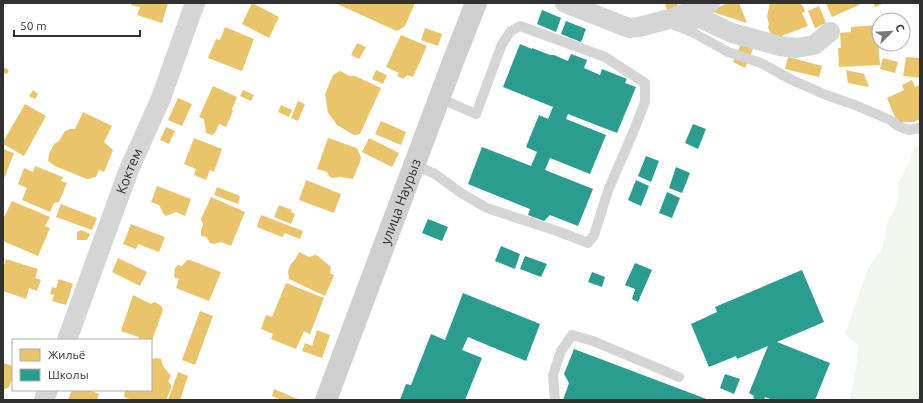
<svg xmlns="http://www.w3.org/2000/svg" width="923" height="403" viewBox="0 0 923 403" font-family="Ubuntu,sans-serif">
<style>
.green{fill:#f1f6ee}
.homes{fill:#e9c46a}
.schools{fill:#2a9d8f}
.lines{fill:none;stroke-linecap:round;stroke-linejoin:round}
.lane{stroke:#d5d5d5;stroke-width:10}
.street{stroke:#d5d5d5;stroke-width:20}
.secondary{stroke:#cfcfcf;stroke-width:22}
.labels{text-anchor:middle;stroke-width:4;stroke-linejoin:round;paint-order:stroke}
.street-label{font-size:14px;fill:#313131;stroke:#fff}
</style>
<rect width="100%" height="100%" fill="#fff"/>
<path class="green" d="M915 143 920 149V400H850L856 369 858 345 845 334 869 266 882 250 887 223 898 201V183L911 159Z"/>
<path class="homes" d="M132 3H168L162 23 137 15 140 7 131 5Z
M252 3 279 17 269 38 242 24Z
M335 3H415L405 26 397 31Z
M665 3H677L678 6 667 10Z
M728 3H739L747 23 710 11Z
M770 3H799L803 6 805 12 802 13 808 26 773 39 768 27 769 25 767 16Z
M826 3H863L832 17Z
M873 3H884L875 7Z
M819 6 826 23 815 28 808 11Z
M877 25 880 65 839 67 838 48H841L840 33 851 32V27Z
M225 27 254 39 242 71 208 58 216 39 220 40Z
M425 28 442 34 438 46 421 40Z
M401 35 427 46 413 77 407 75 404 79 397 76 399 73 386 67Z
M357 43 366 47 359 59 351 55Z
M741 44 753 49 745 68 733 62Z
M788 57 822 66 819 77 785 69Z
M906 57 920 58V78L903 76Z
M883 58 898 62 895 73 880 69Z
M3 67 9 70 7 74 3 73Z
M376 70 387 75 383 84 372 79Z
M846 70 864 74 869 87 848 83Z
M340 71 350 76H355L381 88 360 134 354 135 337 125 333 119 328 113 325 94 333 75Z
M912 80 915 87 920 85V119L914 122H903L898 124 887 98 904 90 902 85Z
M213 86 237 97 232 109 233 111 226 127 219 124 215 133 212 135 206 133 204 119 199 117Z
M33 90 38 94 35 99 29 96Z
M243 90 254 95 251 101 240 96Z
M178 98 192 104 182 126 168 120Z
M298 101 305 104 298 121 291 118Z
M25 104 46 116 24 156 3 144V142Z
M281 105 292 110 289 117 278 112Z
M83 112 112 126 104 142 113 150 104 172 99 170 96 177 87 179 55 166 48 161 49 154 54 144 59 141 65 131 70 129H75Z
M381 121 406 132 401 145 375 134Z
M166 127 175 131 169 144 160 140Z
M194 138 222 149 214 172 210 170 206 180 194 175 196 169 184 164Z
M328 138 357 148 361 157 360 162 353 179 341 177 332 178 329 176 327 172 317 169Z
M369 138 399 153 392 167 362 152Z
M3 149 14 153 3 181Z
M35 166 63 177 61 181 67 183 59 202 54 203 50 212 22 200 27 188 18 184 24 168 33 172Z
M306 180 341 194 334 213 299 200Z
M157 186 191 199 185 216 176 212 166 216 163 213 159 205 151 202Z
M217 187 240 196 238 204 214 195Z
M211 197 245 212 231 246 221 242 214 244 210 243 206 237 201 236V231L203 224 201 219Z
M12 201 50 217 45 226 50 228 38 256 3 241V219Z
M61 204 97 218 92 230 56 217Z
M279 205 292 210 291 212 295 214 291 224 274 217Z
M261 215 303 231 300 239 285 233 282 237 257 227Z
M131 224 165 237 159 252 138 244 136 249 123 244Z
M81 230 90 234 87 240H77V232Z
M299 252 309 257 315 255 318 256 331 267 330 273 334 275 325 296 289 279 288 271 291 264 296 258Z
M118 258 147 272 140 286 112 272Z
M6 259 38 269 35 278 41 280 37 291 29 288 26 299 3 291V268Z
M187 260H190L221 272 209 301 176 288 179 279 174 277 175 268 178 265 182 266Z
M59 279 73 284 66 305 52 301 54 295 50 294 52 287 56 288Z
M286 283 324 298 310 334 304 331 296 349 271 339 273 334 261 329 266 315 272 317Z
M133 295 151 304 154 302 157 303 162 307 163 310 151 343V340H138L139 337 121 331Z
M200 311 213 316 195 365 182 360Z
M317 330 330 335 322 358 302 351 305 343 312 346Z
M156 358 161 359 163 366 171 376 168 381 171 385V388L166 400H132L124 397 125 390H151V359Z
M3 363 13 366V377L9 387 3 390Z
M178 372 188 376 180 400H168Z
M274 389 300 400H282L272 396Z
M72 390H88L99 394 97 400H68Z"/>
<path class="schools" d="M542 10 561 18 556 32 537 24Z
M566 21 586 29 581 42 561 34Z
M520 44 532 49V48L550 55H554L568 61 571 54 587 60 584 68 600 75 602 69 627 79 625 83 636 87 617 133 568 114 566 119 606 135 590 174 550 158 545 170 593 189 578 226 550 215 544 221 528 215 530 209 468 184 482 147 531 166 537 152 526 147 539 115 548 119 553 107 503 87Z
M693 124 706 129 698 149 685 143Z
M646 156 659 161 651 182 638 176Z
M676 167 690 173 682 193 669 188Z
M636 180 649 186 641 206 628 200Z
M667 192 680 198 672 218 659 213Z
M428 219 448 227 442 241 422 233Z
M501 246 520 254 515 269 495 261Z
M525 256 547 264 541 277 520 269Z
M635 263 652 270 638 302 632 299 635 289 625 285Z
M802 270 824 322 777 342 830 363 815 400H773L765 397 764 400H757L753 398 754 396 749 393 768 346 737 359 736 356 709 367 691 324 717 312 715 307Z
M592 272 605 277 602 287 588 282Z
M463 293 540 324 526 361 468 337 462 350 482 358 465 400H400L406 384 411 385 431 334 445 340Z
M574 349 709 400H563L569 383 564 374Z
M725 374 740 379 734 394 720 388Z"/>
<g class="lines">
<path class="lane" d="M670 23 692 32 728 52 761 63 792 80 826 95 855 105 890 120 898 126 909 130 920 128
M415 165 435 174 461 193 487 208 560 232 588 243 594 235 609 188 632 135 645 102V83L605 57 520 26 511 31 502 44 476 114 439 98
M555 400 553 375 561 351 572 335 593 341 679 377"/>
<g class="street">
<path d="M565 3 629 28 639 27 677 17 710 3"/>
<path d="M677 17 702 19 732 33 780 46 796 48 814 45 830 32"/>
<path id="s1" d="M67 340 128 172 161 98 195 3"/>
<path d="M44 400 48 390"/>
</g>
<path class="secondary" id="s2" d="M326 400 454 59 476 3"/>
</g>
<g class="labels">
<g class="street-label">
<text dy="5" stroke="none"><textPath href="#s1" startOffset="180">Коктем</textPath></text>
<text dy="5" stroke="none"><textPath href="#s2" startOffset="212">улица Наурыз</textPath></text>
</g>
</g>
<rect width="923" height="403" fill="none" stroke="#313131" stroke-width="8"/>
<rect x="12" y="339" width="140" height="52" fill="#ffffff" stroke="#adadad"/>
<rect x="20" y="349" width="20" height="12" fill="#e9c46a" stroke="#adadad"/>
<text x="48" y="359" font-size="12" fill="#313131">Жильё</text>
<rect x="20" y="369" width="20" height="12" fill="#2a9d8f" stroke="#adadad"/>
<text x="48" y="379" font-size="12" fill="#313131">Школы</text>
<g transform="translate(891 32) rotate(66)"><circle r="19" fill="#ffffff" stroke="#adadad"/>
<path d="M0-3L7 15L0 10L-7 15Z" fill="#797979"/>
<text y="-6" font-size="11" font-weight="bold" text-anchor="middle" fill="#313131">С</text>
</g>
<path d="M14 30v6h126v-6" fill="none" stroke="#313131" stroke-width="2"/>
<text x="20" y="30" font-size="12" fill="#313131" stroke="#ffffff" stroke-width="3" paint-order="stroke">50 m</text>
</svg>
